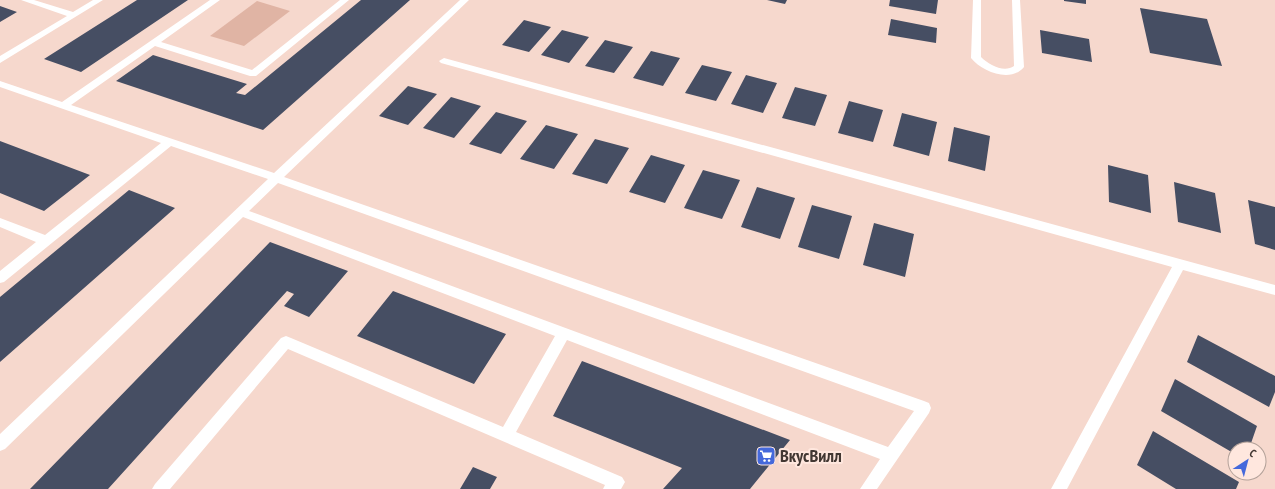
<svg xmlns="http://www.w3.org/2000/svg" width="1275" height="489" viewBox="0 0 1275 489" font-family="'PT Sans Narrow',sans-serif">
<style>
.green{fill:#e0b4a4}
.building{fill:#464e63}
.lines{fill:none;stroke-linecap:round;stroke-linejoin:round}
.service{fill:#fff;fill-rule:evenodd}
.labels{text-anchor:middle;stroke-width:4;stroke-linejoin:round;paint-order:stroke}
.near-poi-label{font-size:18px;font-weight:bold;fill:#423732;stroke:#ffe7de;text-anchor:start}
</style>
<rect width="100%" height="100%" fill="#f6d8cd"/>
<path class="green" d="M257 1 290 11 244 46 210 36Z"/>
<path class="building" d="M137 0H188L81 72 44 59Z
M361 0H410L263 130 116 81 153 55 247 84 236 93 245 95Z
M767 0H787L785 4Z
M890 0H938L936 14 889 6Z
M1064 0H1086V4L1064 1Z
M0 6 17 12 0 22Z
M1140 8 1207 19 1222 66 1150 53Z
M891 19 937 28 936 43 888 35Z
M524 20 551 27 529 52 502 45Z
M562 30 589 37 569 63 541 55Z
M1040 30 1089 39 1092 62 1042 53Z
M605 40 633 47 614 73 585 66Z
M651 51 680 58 663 86 633 78Z
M702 65 732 72 716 101 685 93Z
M746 75 777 83 763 113 731 104Z
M408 86 437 94 408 125 379 116Z
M795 87 827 95 815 126 782 118Z
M451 97 481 106 454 138 423 128Z
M849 101 883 110 873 142 838 133Z
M496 112 527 121 501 154 469 144Z
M902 113 937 122 929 156 893 146Z
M546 125 578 134 554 169 520 159Z
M954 127 990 136 985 171 948 161Z
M595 139 629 148 607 184 572 174Z
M0 141 90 175 44 211 0 193Z
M651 155 685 165 665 203 629 192Z
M1108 165 1148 175 1151 213 1109 202Z
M703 170 740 180 722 219 684 208Z
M1174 182 1215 193 1221 233 1178 222Z
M757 187 795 198 780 239 741 227Z
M129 190 175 208 0 362V297Z
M1248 200 1275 207V250L1255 244Z
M812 205 852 216 839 259 798 247Z
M874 223 914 234 905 277 863 265Z
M270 242 348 271 309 317 284 306 294 294 287 291 108 489H30Z
M393 291 506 334 474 384 357 336Z
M1198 335 1275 376V392L1269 407 1187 362Z
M582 361 790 440 750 489H663L682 468 553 416Z
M1175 379 1257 426 1249 449H1235V454L1161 411Z
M1153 431 1239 482 1236 489H1176L1137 465Z
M473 467 497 477 490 489H460Z"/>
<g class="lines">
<path class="service" d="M21 0H34L73 12 93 0H103L0 63V56L67 16Z
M210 0H220L161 42 252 70 340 0H349L256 76H250L155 46 71 105 274 173 460 0H469L284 177 924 401 929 403 931 408 929 413 877 489H860L880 459 567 340 516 432 622 477 625 482 621 489H603L605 485 288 349 170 489H152L155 484 281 338 286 336 291 338 503 427 555 336 243 217 5 449 0 451V434L268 179 171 146 4 282 0 283V271L36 242 0 227V218L45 235 161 143 0 87V81L62 102ZM278 183 914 411 888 447 249 211Z
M973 0H981V57C989 65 1004 73 1014 66L1012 0H1020L1024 67C1011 83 982 72 971 58Z
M444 58 1275 285V295L1183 270 1067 489H1051L1172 267 441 63 439 61Z"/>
</g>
<defs>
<g id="supermarket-square" transform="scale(1)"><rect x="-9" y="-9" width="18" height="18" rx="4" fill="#4569db" stroke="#ffe7de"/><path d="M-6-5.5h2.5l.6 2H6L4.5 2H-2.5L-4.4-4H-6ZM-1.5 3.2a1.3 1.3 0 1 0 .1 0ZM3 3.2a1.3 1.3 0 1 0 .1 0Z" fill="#fff"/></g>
</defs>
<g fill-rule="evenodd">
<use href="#supermarket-square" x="766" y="456"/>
</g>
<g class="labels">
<g class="near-poi-label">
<text x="780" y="462">ВкусВилл</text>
</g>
</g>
<g transform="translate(1247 461) rotate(36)"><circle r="19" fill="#ffe7de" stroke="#b3a199"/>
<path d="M0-3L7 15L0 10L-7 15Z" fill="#4569db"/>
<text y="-6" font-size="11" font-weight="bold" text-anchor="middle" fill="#423732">С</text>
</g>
</svg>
